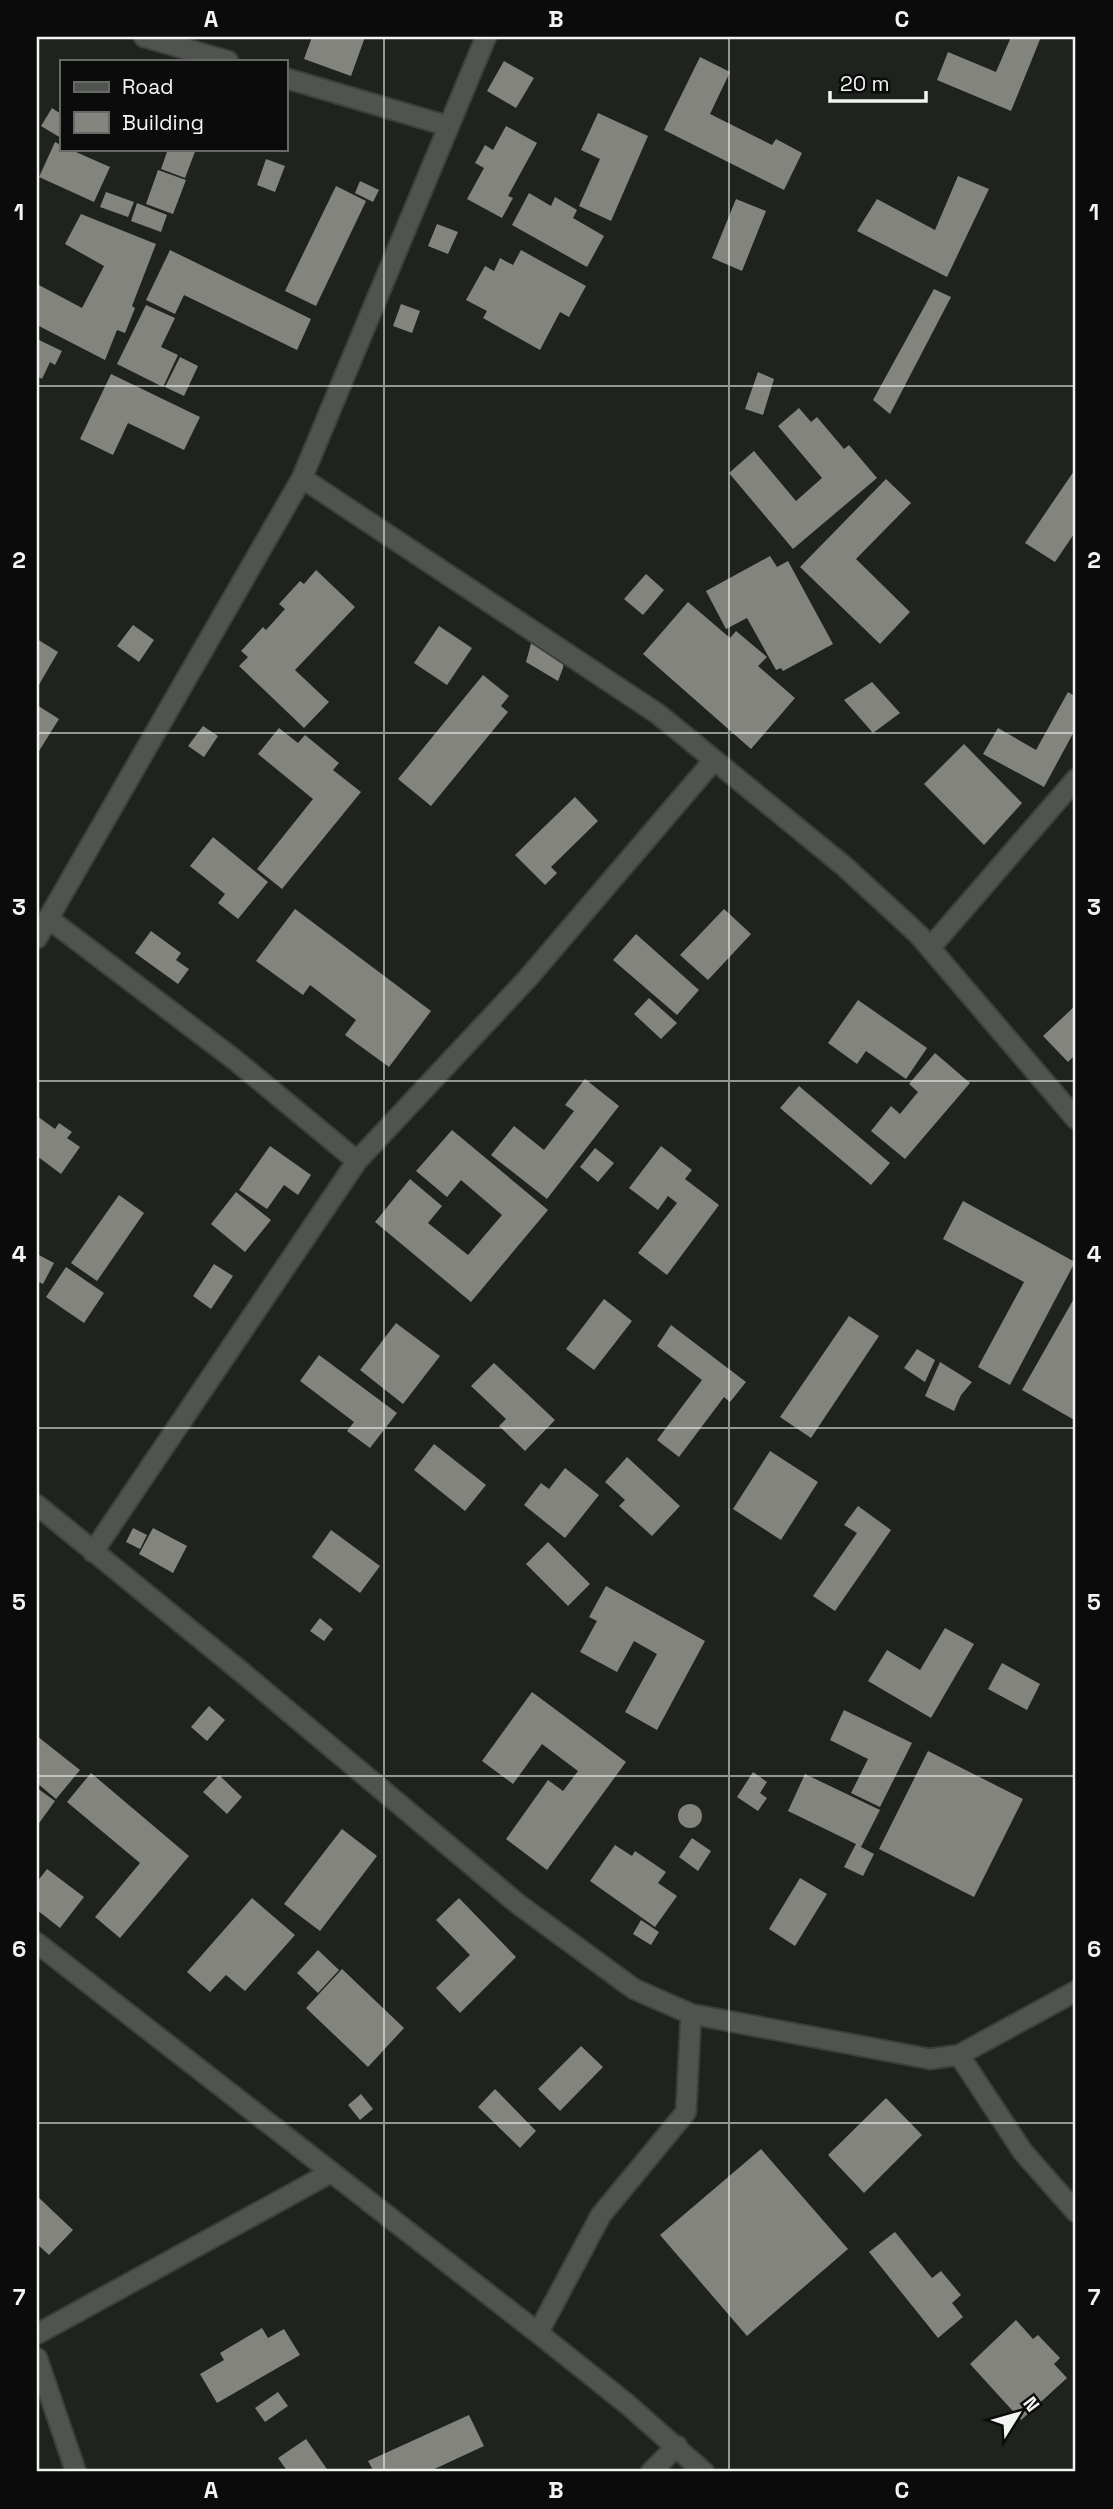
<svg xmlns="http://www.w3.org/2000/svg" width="1113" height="2509" viewBox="0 0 1113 2509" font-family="'Space Grotesk',sans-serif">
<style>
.building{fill:#83847e}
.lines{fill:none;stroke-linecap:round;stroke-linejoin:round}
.minor-casing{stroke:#3c3f3b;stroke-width:23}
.minor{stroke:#4f544f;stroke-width:19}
.grid{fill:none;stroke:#f3f5f2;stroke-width:2;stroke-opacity:0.55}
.neatline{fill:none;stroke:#f3f5f2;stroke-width:2.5}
.grid-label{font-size:23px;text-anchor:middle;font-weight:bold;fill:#f3f5f2}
</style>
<rect width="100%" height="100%" fill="#1f231e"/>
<path class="building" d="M312 37H365L351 76 304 59Z
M1011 37H1041L1011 111 937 80 948 52 996 72Z
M700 57 730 72 710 114 772 145 776 139 802 153 784 190 664 130Z
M504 61 534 78 516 108 487 91Z
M52 108 61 114V138L41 126Z
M598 113 648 136 611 221 579 206 600 159 581 150Z
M506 126 537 143 508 196 513 198 502 218 467 199 484 168 475 163 485 145 493 150Z
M55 142 61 145V149H69L110 167 94 202 39 177Z
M168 149H196L185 178 161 169Z
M266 159 285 166 275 192 257 185Z
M158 170 186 180 173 214 146 204Z
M958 176 989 189 947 277 857 231 877 199 935 230Z
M360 181 379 190 373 202 355 193Z
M336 186 366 201 316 306 285 291Z
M106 192 134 202 128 217 100 207Z
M529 193 551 206 555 197 577 210 573 218 604 236 587 267 512 225Z
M736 199 766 211 742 271 712 258Z
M137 203 167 215 161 232 131 221Z
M81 214 156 244 132 306 135 308 125 333 117 330 105 360 37 325V284L82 308 104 266 65 244Z
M437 224 458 232 448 254 428 246Z
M170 250 311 319 297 350 184 295 175 314 146 300Z
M521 250 586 286 569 317 560 312 540 350 483 318 487 311 466 300 485 266 494 271 500 258 513 265Z
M934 289 951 297 890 414 873 400Z
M401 304 420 311 412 333 393 326Z
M146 305 175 318 161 347 178 355 163 387 117 364Z
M37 339 62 351 55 365 50 362 42 379 37 376Z
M180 357 198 366 184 396 165 387Z
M758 372 774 379 763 415 745 409Z
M111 374 200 417 184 450 128 423 113 455 80 439Z
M799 408 811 422 817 417 844 449 849 445 877 478 793 549 729 473 754 451 796 501 822 478 778 426Z
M1076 468V531L1055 562 1025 543Z
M886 479 911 503 856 559 910 612 880 644 800 567Z
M770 556 777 567 788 561 833 644 783 671 781 668 776 670 747 618 726 629 706 591Z
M316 570 355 607 295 670 329 702 304 728 239 666 248 657 241 651 263 627 266 630 285 609 279 604 300 581 304 584Z
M646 574 664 590 643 615 624 599Z
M688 602 730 638 736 631 767 657 758 666 795 698 751 749 643 654Z
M133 625 154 640 139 662 117 646Z
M439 626 472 648 447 685 414 663Z
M37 639 58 652 37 688Z
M532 640 564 659 563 668 558 681 526 662Z
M483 675 509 696 501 706 508 712 431 806 398 779Z
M872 682 900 713 873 733 844 700Z
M1068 692 1076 697V728L1044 787 983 754 998 728 1036 750Z
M37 705 59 719 39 751 37 750Z
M203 726 218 736 204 757 188 746Z
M279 728 298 743 305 735 339 763 333 770 361 792 282 889 257 869 313 799 258 754Z
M964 744 1022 803 984 845 924 784Z
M575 797 598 821 551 867 557 873 545 885 515 855Z
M213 837 268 882 238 919 218 903 225 894 190 866Z
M295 909 431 1011 389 1067 345 1035 356 1020 310 985 303 995 256 961Z
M724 909 751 934 708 980 680 955Z
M151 931 181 953 176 960 189 969 178 984 135 953Z
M636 934 699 990 677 1015 613 960Z
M649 998 677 1023 661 1039 634 1014Z
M858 1000 927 1048 906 1079 866 1051 857 1064 828 1043Z
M1076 1005V1054L1068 1062 1043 1036Z
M935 1053 970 1083 905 1159 871 1131 891 1106 900 1114 918 1092 909 1084Z
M585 1079 619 1106 547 1199 491 1155 514 1126 544 1150 574 1111 565 1105Z
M799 1086 890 1163 871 1185 780 1108Z
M37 1116 55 1129 59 1123 72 1132 67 1138 80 1147 61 1174 37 1156Z
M452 1130 548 1210 471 1302 375 1222 410 1179 442 1206 428 1223 468 1255 502 1215 461 1180 447 1197 416 1171Z
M270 1146 311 1175 298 1195 284 1185 267 1209 239 1190Z
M661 1146 692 1170 685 1179 719 1205 667 1275 638 1253 677 1203 668 1196 658 1210 629 1188Z
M595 1148 614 1163 598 1182 580 1167Z
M236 1192 271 1220 245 1252 211 1224Z
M119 1195 144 1213 97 1281 71 1263Z
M963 1201 1075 1262 1010 1385 978 1367 1024 1282 943 1239Z
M37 1254 54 1263 43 1284 37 1281Z
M214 1264 233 1276 211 1309 193 1296Z
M66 1267 104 1293 84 1323 46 1297Z
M1076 1295V1421L1022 1390Z
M604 1299 632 1321 594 1370 566 1349Z
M849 1316 879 1336 811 1438 780 1417Z
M396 1323 440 1356 403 1404 360 1370Z
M671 1325 746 1382 730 1402 724 1397 679 1457 657 1440 702 1380 657 1346Z
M917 1349 935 1360 925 1382 904 1368Z
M319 1355 397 1413 370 1448 347 1431 354 1422 300 1381Z
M940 1362 972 1382 961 1395 954 1411 925 1396Z
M494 1363 555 1420 525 1451 499 1426 506 1419 471 1386Z
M434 1444 486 1485 465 1511 414 1470Z
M770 1451 818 1482 781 1540 733 1509Z
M627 1457 680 1506 652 1536 619 1506 625 1500 605 1482Z
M565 1468 599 1495 565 1538 524 1505 541 1483 549 1489Z
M858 1506 891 1530 835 1611 813 1596 857 1533 844 1525Z
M133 1528 147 1535 140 1549 126 1542Z
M153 1528 187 1546 173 1573 139 1554Z
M331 1530 380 1566 360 1593 312 1557Z
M548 1542 590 1584 568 1606 526 1564Z
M606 1586 705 1641 657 1730 625 1712 657 1654 634 1641 617 1672 580 1652 597 1621 589 1617Z
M320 1618 333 1629 324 1641 310 1631Z
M945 1628 974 1644 931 1718 868 1681 887 1650 920 1670Z
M1002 1663 1040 1684 1027 1710 988 1689Z
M532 1692 626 1762 547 1870 506 1839 548 1780 563 1791 578 1771 542 1744 513 1784 482 1761Z
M209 1706 225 1720 207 1741 191 1727Z
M844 1710 912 1743 880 1807 851 1793 868 1759 830 1740Z
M37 1736 80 1770 56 1799 37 1783Z
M928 1751 1023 1799 974 1897 879 1849Z
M753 1772 767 1782 760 1793 767 1798 758 1811 737 1797Z
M91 1773 189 1856 120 1938 95 1917 140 1863 67 1802Z
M805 1774 880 1810 861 1847 874 1854 863 1876 844 1867 856 1844 788 1811Z
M219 1775 242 1797 227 1814 203 1792Z
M37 1788 55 1801 37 1826Z
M678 1816a12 12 0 1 1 24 0a12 12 0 1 1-24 0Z
M342 1829 377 1856 320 1931 284 1904Z
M692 1838 711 1851 698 1871 679 1857Z
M615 1845 632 1856 635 1851 666 1872 658 1883 677 1896 655 1927 590 1881Z
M47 1869 84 1897 60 1928 37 1910V1882Z
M800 1878 827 1894 795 1946 769 1929Z
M252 1898 295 1935 245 1991 226 1975 210 1992 187 1972Z
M459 1898 516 1957 460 2013 436 1988 470 1955 436 1920Z
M641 1920 659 1932 651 1945 633 1934Z
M318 1950 339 1970 318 1993 297 1973Z
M342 1969 404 2028 368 2067 306 2008Z
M581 2046 603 2067 560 2111 538 2089Z
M495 2089 536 2131 520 2148 478 2107Z
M361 2094 373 2109 360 2120 348 2105Z
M886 2098 922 2135 864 2193 828 2155Z
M761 2149 848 2249 747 2336 660 2235Z
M37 2196 73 2230 49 2255 37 2244Z
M895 2232 932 2278 941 2271 961 2295 952 2303 963 2317 938 2338 869 2252Z
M1016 2320 1033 2339 1038 2335 1060 2358 1054 2364 1067 2378 1021 2420 970 2364Z
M262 2328 268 2338 284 2329 300 2355 217 2403 200 2374 224 2360 220 2353Z
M278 2392 288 2406 265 2422 255 2408Z
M469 2415 484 2446 428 2472H374L368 2461Z
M306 2439 329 2472H288L278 2458Z"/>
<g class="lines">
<g class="minor-casing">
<path id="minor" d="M144 37 228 61
M285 78 448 126
M302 478 658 714 844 866 918 934 1076 1119
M49 919 235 1060 357 1161
M37 938 302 478 486 37
M930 948 1076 779
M37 1505 244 1674 518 1904 634 1989 691 2014 930 2059 959 2055 1076 1991
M93 1552 357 1161 528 978 714 760
M37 1943 538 2333 627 2404 704 2472
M959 2055 1023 2152 1076 2212
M538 2333 601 2215 686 2112 691 2014
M37 2334 330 2173
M37 2358 76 2472
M651 2472 677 2446"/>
</g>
<use href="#minor" class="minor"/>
</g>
<path class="grid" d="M384 37V2472M729 37V2472M37 386H1076M37 733H1076M37 1081H1076M37 1428H1076M37 1776H1076M37 2123H1076"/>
<rect width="1113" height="2509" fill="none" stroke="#0a0b0a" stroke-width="77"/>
<rect x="60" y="60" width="228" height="91" fill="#0a0b0a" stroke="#676967" stroke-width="2"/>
<rect x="74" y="82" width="35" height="10" fill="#4f544f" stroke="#676967" stroke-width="2"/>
<text x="122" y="94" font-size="21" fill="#f3f5f2">Road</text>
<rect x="74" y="112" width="35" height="21" fill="#83847e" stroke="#676967" stroke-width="2"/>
<text x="122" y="130" font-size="21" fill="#f3f5f2">Building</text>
<g transform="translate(1018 2414) rotate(53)" stroke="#0a0b0a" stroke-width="5" paint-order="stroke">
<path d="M0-5L12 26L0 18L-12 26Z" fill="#f3f5f2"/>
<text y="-10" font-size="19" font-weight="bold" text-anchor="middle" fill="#f3f5f2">N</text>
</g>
<path d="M830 91v10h96v-10" fill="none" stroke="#f3f5f2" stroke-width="3.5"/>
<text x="840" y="91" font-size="21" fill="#f3f5f2" stroke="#0a0b0a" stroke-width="5" paint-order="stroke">20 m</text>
<rect x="38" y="38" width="1036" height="2432" class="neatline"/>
<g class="grid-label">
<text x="211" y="27">A</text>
<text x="556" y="27">B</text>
<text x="902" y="27">C</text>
<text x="19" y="220">1</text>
<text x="1094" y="220">1</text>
<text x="19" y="568">2</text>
<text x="1094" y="568">2</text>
<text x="19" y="915">3</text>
<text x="1094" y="915">3</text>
<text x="19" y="1262">4</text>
<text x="1094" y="1262">4</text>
<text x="19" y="1610">5</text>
<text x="1094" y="1610">5</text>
<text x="19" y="1957">6</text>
<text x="1094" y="1957">6</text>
<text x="19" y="2305">7</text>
<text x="1094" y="2305">7</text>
<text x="211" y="2498">A</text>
<text x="556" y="2498">B</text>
<text x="902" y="2498">C</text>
</g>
</svg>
